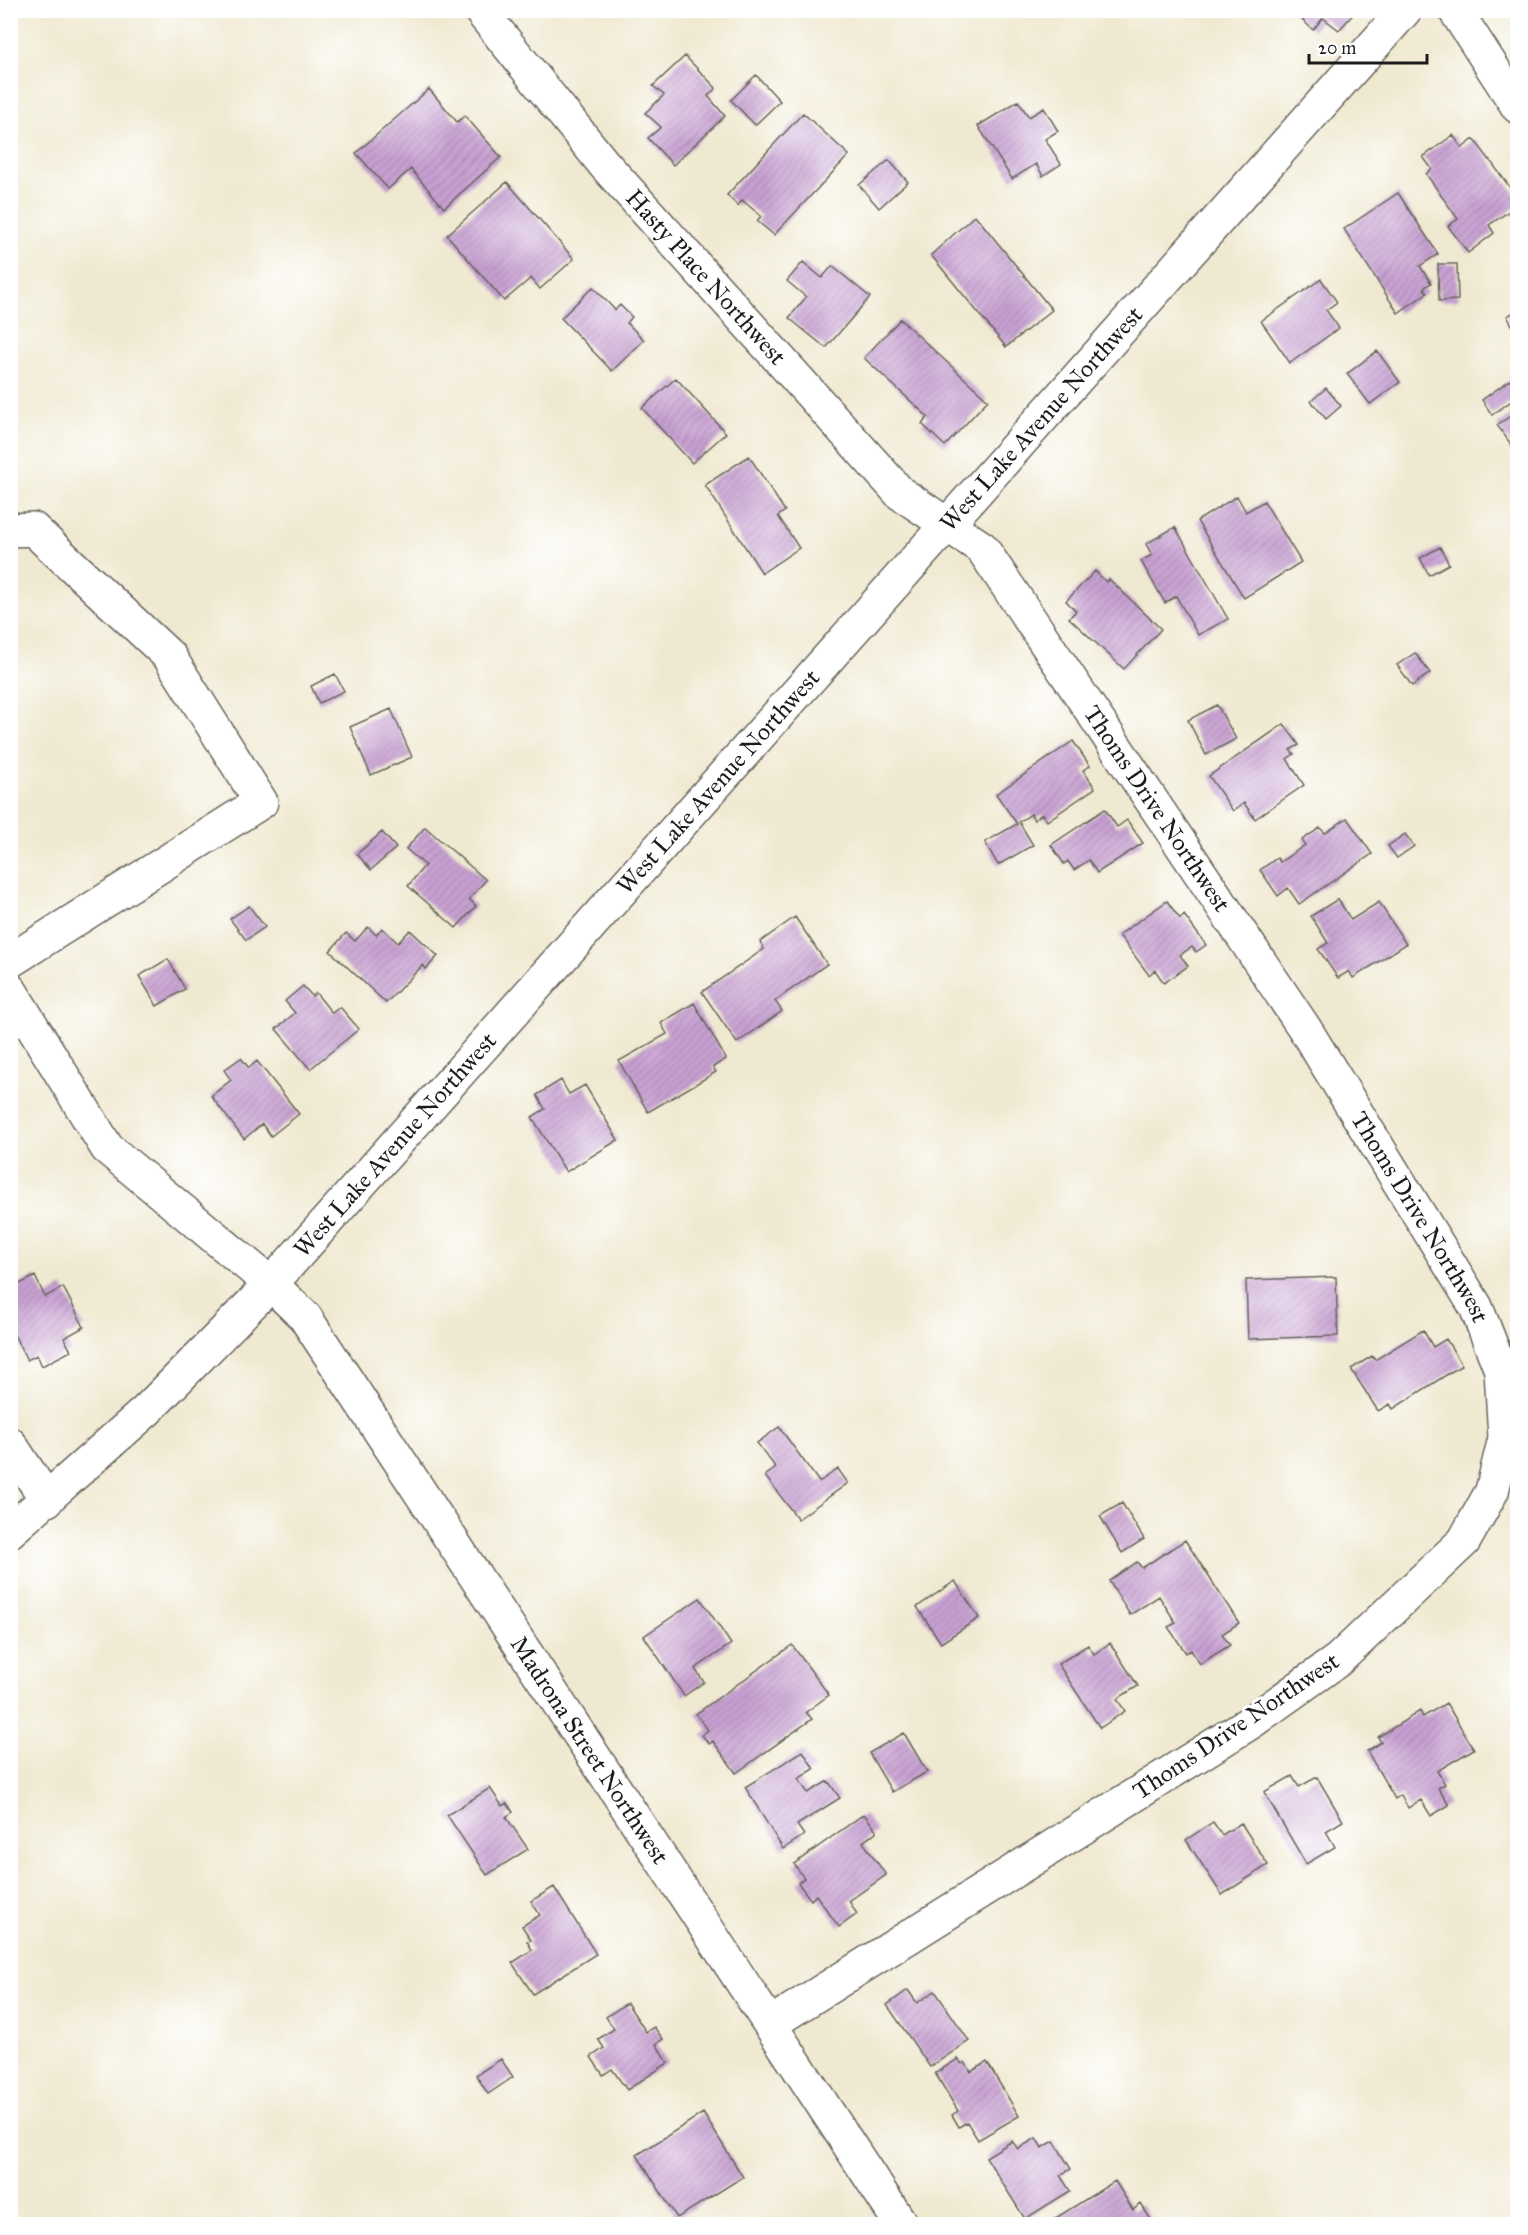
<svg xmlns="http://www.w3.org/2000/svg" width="1528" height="2235" viewBox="0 0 1528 2235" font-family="'IM FELL Great Primer',serif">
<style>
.building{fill:url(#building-hatch)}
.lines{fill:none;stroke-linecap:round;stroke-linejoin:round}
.minor-casing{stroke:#66645b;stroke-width:36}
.minor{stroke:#fff;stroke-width:33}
.labels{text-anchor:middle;stroke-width:6;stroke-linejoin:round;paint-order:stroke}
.street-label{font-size:24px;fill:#1c1c1c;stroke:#fff}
</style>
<defs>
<pattern id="building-hatch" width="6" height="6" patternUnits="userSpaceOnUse" patternTransform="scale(1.5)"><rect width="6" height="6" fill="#c7a0d1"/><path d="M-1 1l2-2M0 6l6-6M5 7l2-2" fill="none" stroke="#aa89b3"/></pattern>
</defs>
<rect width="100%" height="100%" fill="#fff"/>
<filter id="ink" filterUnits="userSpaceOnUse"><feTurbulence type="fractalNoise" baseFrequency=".0167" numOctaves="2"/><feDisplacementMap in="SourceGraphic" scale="12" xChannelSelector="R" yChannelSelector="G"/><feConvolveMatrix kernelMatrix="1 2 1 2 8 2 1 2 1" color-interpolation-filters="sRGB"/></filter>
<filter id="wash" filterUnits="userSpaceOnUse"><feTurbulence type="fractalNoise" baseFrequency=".008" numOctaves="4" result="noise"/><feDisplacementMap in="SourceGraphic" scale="24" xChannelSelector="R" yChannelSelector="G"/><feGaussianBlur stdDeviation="1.35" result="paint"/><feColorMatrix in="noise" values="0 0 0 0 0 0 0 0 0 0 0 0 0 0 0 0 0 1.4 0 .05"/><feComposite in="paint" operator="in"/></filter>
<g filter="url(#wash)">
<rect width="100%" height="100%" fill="#f0e9d1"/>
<g id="blocks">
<path class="building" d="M1292 10H1357L1339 30 1323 18 1313 30Z
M685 56 716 88 708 96 725 116 673 165 648 138 661 127 645 113 664 95 653 86Z
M756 75 780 101 755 125 731 100Z
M429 89 457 122 465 116 501 157 444 208 411 169 388 189 356 153Z
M1018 101 1029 117 1044 108 1058 131 1045 139 1061 164 1043 176 1036 164 1012 179 978 126Z
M803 113 849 155 774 235 757 221 761 216 742 200 738 206 727 195Z
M1453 135 1462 148 1474 139 1518 198V205L1489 225 1494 233 1468 253 1448 226 1458 219 1426 174 1432 169 1423 157Z
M889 160 908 182 879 208 859 185Z
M507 182 574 259 540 289 531 278 504 301 447 235Z
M1398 193 1438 254 1420 266 1431 283 1424 288 1427 293 1398 313 1344 229Z
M975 215 1052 310 1006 347 931 255Z
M803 262 822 278 832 266 870 297 826 348 789 318 806 297 787 281Z
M1438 264H1457L1458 300 1439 301Z
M1321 279 1337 302 1326 310 1339 328 1290 363 1261 321Z
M593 287 615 310 620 305 632 317 627 323 644 340 612 371 561 318Z
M1518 310V331L1516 332 1507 316Z
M900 319 988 400 945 446 922 424 928 417 864 358Z
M1377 351 1400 382 1370 404 1347 374Z
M676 378 726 433 692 463 642 408Z
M1510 380 1518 390V396L1492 415 1482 400Z
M1326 388 1341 406 1326 419 1311 401Z
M1518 411V454L1497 425Z
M749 456 785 511 778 516 799 548 762 573 705 485Z
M1237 496 1246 512 1264 501 1301 562 1244 598 1197 521Z
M1175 527 1228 619 1198 635 1176 596 1165 603 1141 561 1152 555 1146 544Z
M1440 547 1449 564 1429 575 1420 558Z
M1095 571 1106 582 1109 579 1161 629 1124 669 1069 618 1076 611 1066 601Z
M1415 653 1430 673 1412 686 1397 665Z
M335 674 344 691 319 703 311 686Z
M1217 705 1236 739 1206 755 1188 720Z
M391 709 412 757 371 775 350 727Z
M1284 724 1299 745 1290 750 1294 754 1287 759 1304 785 1255 819 1244 803 1233 811 1209 776Z
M1073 741 1090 766 1083 770 1095 788 1047 821 1042 814 1034 820 1031 814 1019 822 1033 845 998 865 985 842 1017 824 996 794Z
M1105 809 1117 827 1127 820 1143 843 1097 873 1089 860 1074 870 1068 861 1064 864 1051 845Z
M1347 818 1372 854 1299 904 1288 888 1278 896 1260 870 1277 858 1280 862 1305 845 1302 840 1320 828 1325 833Z
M425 827 486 880 469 899 476 906 456 928 408 886 425 865 406 849Z
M382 832 396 848 371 870 357 854Z
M1405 834 1414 846 1397 858 1388 846Z
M1338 899 1351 920 1379 902 1406 944 1353 978 1349 971 1338 978 1318 949 1328 943 1311 916Z
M1167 901 1180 919 1184 915 1206 945 1196 952 1192 947 1180 955 1188 966 1164 983 1155 970 1149 975 1119 935Z
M249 906 265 927 246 940 230 919Z
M795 917 827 964 775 1001 782 1011 737 1043 702 992 764 949 760 942Z
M368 927 376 935 382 928 398 943 410 930 438 956 426 969 423 965 386 1003 330 951 346 933 355 941Z
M168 959 185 989 157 1006 139 976Z
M303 986 312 996 316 993 332 1013 340 1007 359 1029 310 1069 276 1029 295 1013 285 1001Z
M694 1003 726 1059 713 1067 716 1072 648 1112 619 1061 667 1034 661 1023Z
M241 1058 249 1068 257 1061 299 1114 271 1136 262 1124 244 1139 211 1096 231 1080 224 1070Z
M561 1080 569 1094 585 1085 618 1140 566 1172 532 1117 545 1109 537 1095Z
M35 1276 45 1297 63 1287 84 1327 64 1338 71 1351 42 1366 37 1355 27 1360 10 1327V1289Z
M1336 1277 1338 1336 1248 1339 1246 1280Z
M1423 1330 1433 1347 1446 1339 1462 1365 1393 1409 1390 1404 1378 1411 1351 1369 1372 1356 1375 1360Z
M779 1427 819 1482 838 1469 848 1483 798 1519 765 1476 776 1468 757 1443Z
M1122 1503 1144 1539 1122 1553 1100 1516Z
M1185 1540 1239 1623 1222 1634 1230 1645 1200 1664 1191 1650 1186 1653 1168 1627 1176 1623 1159 1596 1130 1615 1109 1581 1137 1562 1142 1568Z
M955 1581 979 1618 941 1643 917 1607Z
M700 1598 731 1644 695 1669 704 1682 684 1696 644 1636Z
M1110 1643 1138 1686 1117 1699 1125 1711 1100 1728 1058 1664 1088 1645 1094 1654Z
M792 1645 829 1695 806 1712 812 1719 736 1773 713 1741 709 1744 702 1735 708 1730 696 1714Z
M1446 1703 1474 1749 1437 1771 1445 1784 1438 1788 1449 1805 1431 1816 1421 1800 1408 1808 1401 1795 1395 1799 1367 1751 1381 1742 1378 1737 1420 1711 1423 1717Z
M904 1733 927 1772 892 1792 869 1753Z
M803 1751 814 1769 798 1779 808 1793 828 1781 840 1798 797 1825 804 1835 783 1849 745 1787Z
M1292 1776 1299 1787 1317 1777 1343 1821 1326 1831 1335 1847 1306 1864 1264 1792Z
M490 1788 502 1806 507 1803 513 1812 506 1817 528 1849 487 1875 447 1815Z
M864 1814 877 1831 863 1842 886 1875 849 1901 857 1914 839 1927 816 1895 811 1900 798 1883 804 1878 794 1864Z
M1213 1822 1222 1835 1241 1823 1268 1865 1222 1895 1186 1840Z
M554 1887 596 1954 533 1994 512 1963 532 1950 527 1941 531 1940 522 1926 540 1915 531 1901Z
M908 1990 917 2003 935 1991 969 2041 930 2067 887 2005Z
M627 2003 646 2032 654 2027 663 2039 656 2044 668 2063 627 2090 612 2069 603 2075 591 2057 604 2048 598 2039 614 2029 606 2017Z
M501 2059 513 2077 488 2094 476 2075Z
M958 2059 962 2064 965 2062 971 2072 987 2062 1019 2116 978 2140 967 2122 959 2127 952 2115 958 2111 935 2073Z
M703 2113 743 2177 677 2218 637 2155Z
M1036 2138 1042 2148 1054 2141 1071 2169 1060 2175 1070 2191 1025 2219 986 2157 1012 2141 1018 2149Z
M1115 2181 1133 2210 1141 2204 1152 2221 1147 2224H1046Z"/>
</g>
</g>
<g filter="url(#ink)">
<use href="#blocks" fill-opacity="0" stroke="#66645b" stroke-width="1.5"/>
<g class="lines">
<g class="minor-casing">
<g id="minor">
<path id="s1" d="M480 10 604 164 900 493 982 548 1305 1029 1476 1307 1501 1370 1505 1438 1492 1491 1464 1541 1338 1660 1251 1722 770 2024"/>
<path d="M1455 10 1518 107"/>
<path d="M10 530 33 529 169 656 261 802 10 961"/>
<path id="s2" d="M10 990 107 1148 271 1284 305 1317 901 2224"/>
<path d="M10 1444 47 1500"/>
<path id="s3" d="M10 1531 147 1410 271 1284 1405 10"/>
</g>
</g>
<use href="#minor" class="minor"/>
</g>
</g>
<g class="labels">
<g class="street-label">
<text dy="8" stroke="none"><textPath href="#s1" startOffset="350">Hasty Place Northwest</textPath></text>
<text dy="8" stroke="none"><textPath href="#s3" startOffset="1518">West Lake Avenue Northwest</textPath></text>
<text dy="8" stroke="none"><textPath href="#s3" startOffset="1032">West Lake Avenue Northwest</textPath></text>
<text dy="8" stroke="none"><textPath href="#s1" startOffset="1053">Thoms Drive Northwest</textPath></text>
<text dy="8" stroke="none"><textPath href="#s3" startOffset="546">West Lake Avenue Northwest</textPath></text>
<text dy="8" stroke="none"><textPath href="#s1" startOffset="1539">Thoms Drive Northwest</textPath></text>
<text transform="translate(1236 1726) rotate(-34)" y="8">Thoms Drive Northwest</text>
<text dy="8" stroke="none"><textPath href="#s2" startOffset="964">Madrona Street Northwest</textPath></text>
</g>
</g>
<rect width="1528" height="2235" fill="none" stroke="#fff" stroke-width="36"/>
<path d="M1309 54v9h118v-9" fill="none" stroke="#1c1c1c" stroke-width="3"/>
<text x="1318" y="54" font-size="18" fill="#1c1c1c" stroke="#ffffff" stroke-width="4.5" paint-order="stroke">20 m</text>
</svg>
